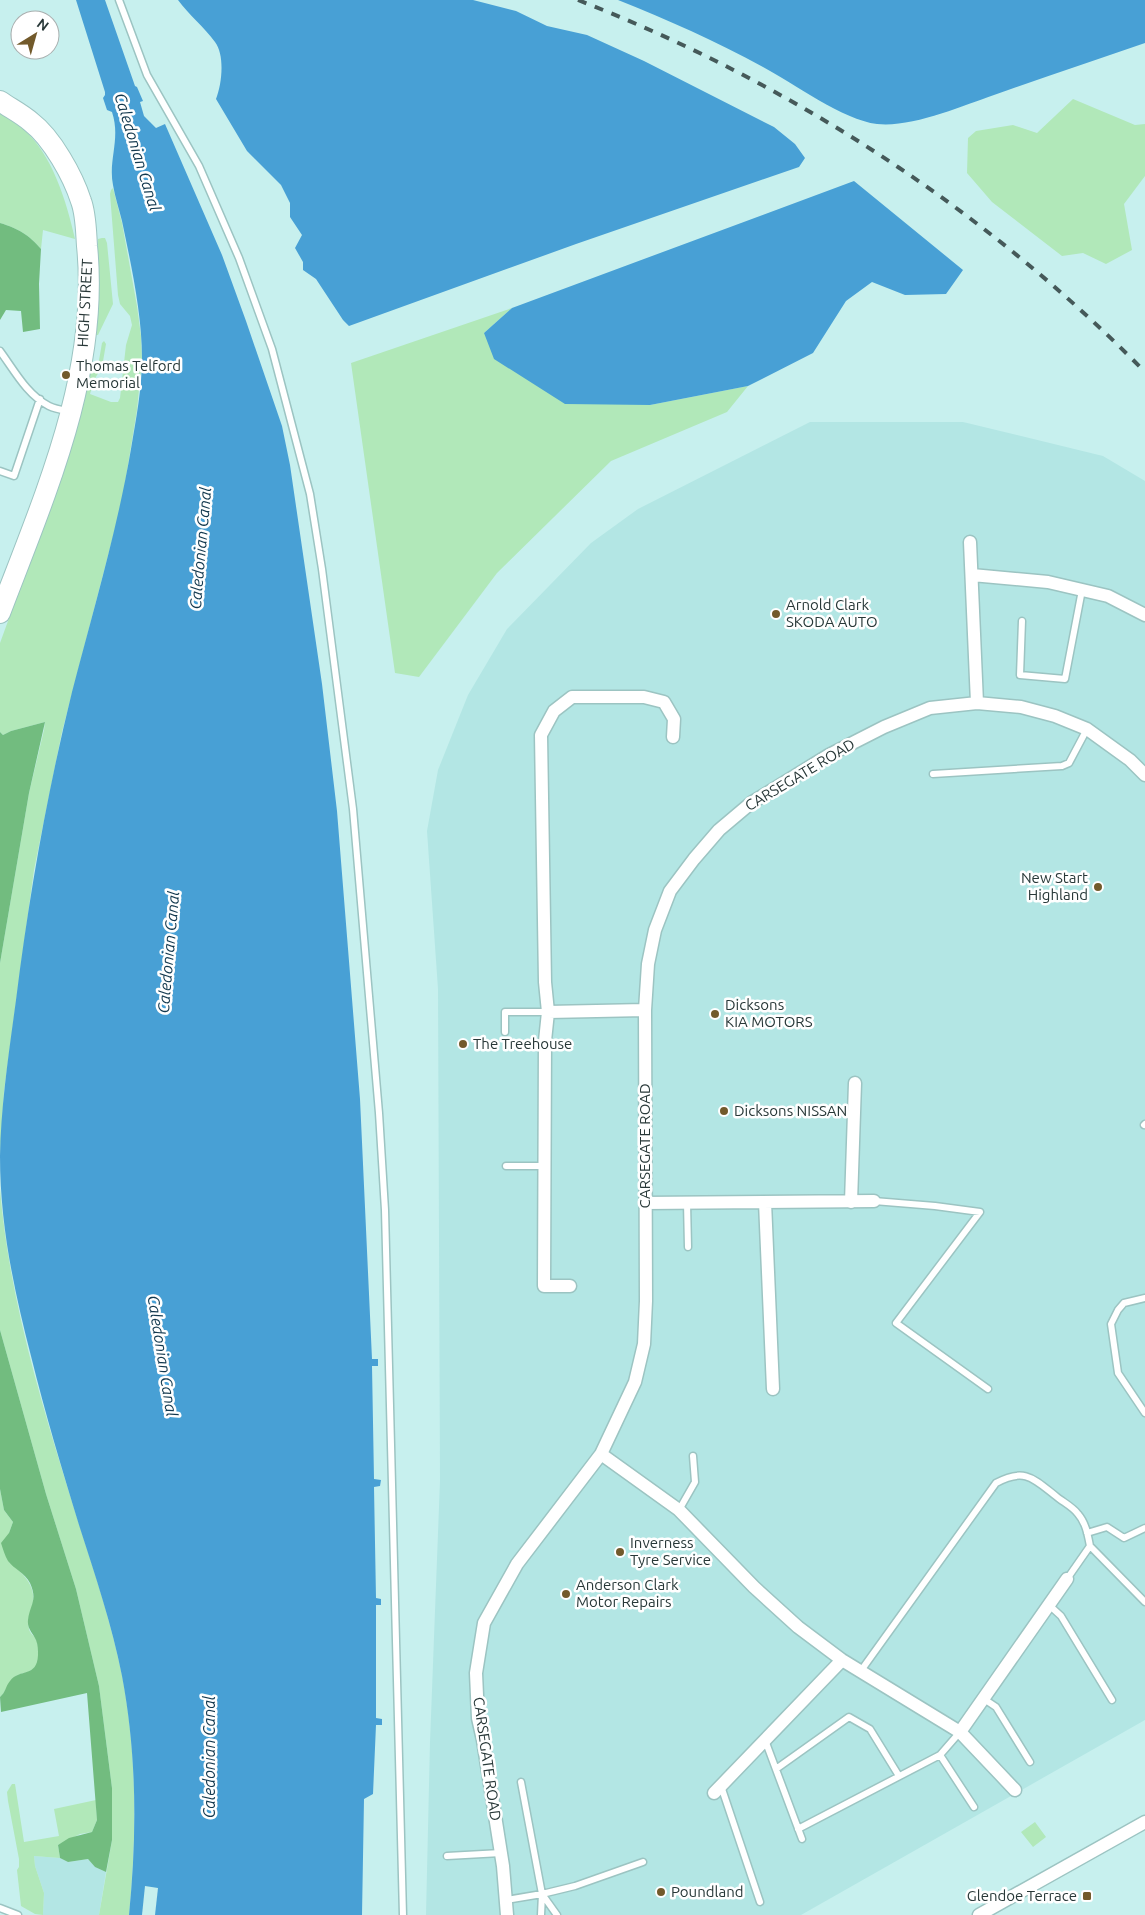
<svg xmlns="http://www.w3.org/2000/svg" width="1145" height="1915" viewBox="0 0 1145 1915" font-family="Ubuntu,sans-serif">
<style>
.built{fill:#b3e6e4}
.green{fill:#b1e8b9}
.forest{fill:#72bc7f}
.water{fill:#48a0d5}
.pier{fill:#c7f0ee}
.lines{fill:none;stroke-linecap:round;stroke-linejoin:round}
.lane-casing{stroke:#9cc4c2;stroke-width:9}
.street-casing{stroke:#9cc4c2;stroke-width:15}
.primary-casing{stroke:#9cc4c2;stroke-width:22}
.lane{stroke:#fff;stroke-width:6}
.street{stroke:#fff;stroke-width:12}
.primary{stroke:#fff;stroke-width:20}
.rail{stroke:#455959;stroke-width:4;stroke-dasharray:9 9;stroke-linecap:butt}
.poi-dot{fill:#725a2b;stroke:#fff;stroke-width:2}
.labels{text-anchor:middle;stroke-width:5;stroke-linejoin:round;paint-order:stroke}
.street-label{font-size:15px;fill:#283838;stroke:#fff}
.poi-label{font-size:15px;fill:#283838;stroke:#fff;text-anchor:start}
.water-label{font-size:16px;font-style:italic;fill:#12384e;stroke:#fff}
</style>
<rect width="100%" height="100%" fill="#c7f0ee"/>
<path class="built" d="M810 422H963L1103 456 1145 481V1720L801 1915H426L430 1742 440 1481 438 989 427 831 438 770 468 695 507 629 591 543 638 509Z
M34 1856 60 1858 68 1862 88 1859 95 1867 106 1872 99 1915H43L44 1893 35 1866Z"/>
<path class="green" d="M1073 99 1135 125 1145 124V176L1124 204 1132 250 1106 264 1083 253 1062 256 992 202 967 173 968 138 976 131 1013 125 1037 133Z
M0 113C7 118 16 123 23 129 52 153 67 203 75 239L43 230 41 249C28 234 19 229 0 223Z
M113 188 122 223 137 306 141 336 142 359 137 410 122 502 62 732 34 870 4 1091 0 1158V963L29 793 44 730 45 722 11 731 3 735 0 732V643L68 457 85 398 89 375 98 366 102 343 104 341 106 344 102 367 94 380 90 394 111 402H118L120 398 126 345 132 325 130 316 120 304 118 295 110 194 111 190Z
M102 238H105L107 243 113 304 98 335H94L98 239Z
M512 308 484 333 650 405 748 386 727 412 611 461 497 573 419 677 395 673 351 363Z
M0 1189C8 1286 35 1382 64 1476 84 1542 108 1607 122 1675 137 1754 137 1834 129 1915H99L112 1840V1788L99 1686 76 1589 46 1494 0 1330Z
M0 1489 4 1510 13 1522 9 1533V1562C23 1573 38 1587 32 1607 30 1615 27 1620 29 1629 30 1634 34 1635 36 1639 39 1645 40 1660 36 1666 32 1673 23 1672 16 1676 8 1682 7 1691 0 1697Z
M12 1784H15L24 1842 59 1836 54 1809 96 1800 97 1820 92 1832 80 1834 58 1845 60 1858 34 1856 35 1866 44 1893 43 1915 35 1914 21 1906 17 1870 19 1867V1859L8 1801 7 1792Z
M1035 1822 1046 1837 1033 1847 1021 1832Z"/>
<path class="forest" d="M0 223C19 229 28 234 41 249L39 284 40 329 23 332 21 311 6 310 0 320Z
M45 722 29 793 0 963V732L3 735 11 731Z
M0 1330 46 1494 76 1589 99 1686 112 1788V1840L106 1872 95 1867 88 1859 68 1862 60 1858 58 1845 69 1838 92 1832 97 1820 87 1693 1 1712 0 1697C6 1692 5 1687 10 1681 20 1668 37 1678 38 1655 38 1650 38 1645 36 1640 33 1633 27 1629 28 1620 30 1604 38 1601 30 1583 25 1573 14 1569 8 1561 5 1556 3 1549 1 1543L9 1533 13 1522 4 1510 0 1489Z"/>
<path class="water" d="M76 0H105L135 86 137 87 143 101 140 102 144 116 156 128 165 124 222 255 246 321 282 426 290 465 322 684 337 811 360 1099 372 1359H378V1366H372L374 1479 381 1480 380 1486 374 1487 376 1598 381 1599V1605H376V1718L382 1719V1725H376L373 1794 364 1799 362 1915H129C137 1835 137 1756 122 1676 112 1625 95 1575 79 1525 62 1469 45 1413 31 1356 14 1290 0 1225 0 1156 1 1104 9 1052 16 1000 29 896 47 793 72 692 93 611 117 531 131 449 136 419 142 389 142 358 142 314 131 264 122 221 119 209 115 197 113 185 108 160 121 139 112 112L107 110 103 98 105 95V92Z
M178 0H473L516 11 547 26 587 35 644 61 774 127 795 144 805 158 799 167 576 244 349 326 343 320 316 279 303 270V262L295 248 302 235 290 217V203L281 185 247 151 216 99C222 84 225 55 215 42 204 27 189 15 178 0Z
M618 0H1145V43C1095 60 1045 77 994 95 962 106 911 128 877 124 843 120 795 84 763 67 716 41 668 20 618 0Z
M854 181 963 270 946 294 905 295 872 282 846 301 813 353 748 386 650 405 565 404 494 359 484 333 512 308Z"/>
<path class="pier" d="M145 1886 158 1888 155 1915H142Z"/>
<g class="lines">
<g class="lane-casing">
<path id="lane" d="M119 0 147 75 199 166 239 258 272 349 310 494 322 569 353 809 379 1113 385 1210 403 1915
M0 351C14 370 27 395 49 406 55 409 62 410 68 411
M0 471 14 476 40 399
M1022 621 1020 675 1065 679 1082 590
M933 774 1062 766 1069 763 1087 729
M505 1032V1012H548
M1144 1125 1145 1124
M506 1166H545
M874 1201 935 1206 980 1212 896 1323 988 1389
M687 1203 688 1247
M1145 1298 1124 1303 1118 1310 1111 1324 1118 1373 1145 1413
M679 1510 695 1482 693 1456
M1087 1533 1107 1527 1124 1538 1145 1528
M1067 1579 1090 1546 1145 1602
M1049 1605 1061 1616 1112 1700
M860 1672 996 1483C1025 1467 1034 1479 1057 1497 1063 1502 1073 1507 1078 1514 1086 1523 1088 1536 1090 1546
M984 1699 996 1707 1030 1762
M765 1740 802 1839
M940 1755 974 1807
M776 1769 849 1717 870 1729 899 1776
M521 1782 542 1894 541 1915
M721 1786 760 1902
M798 1829 940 1755 960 1732
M447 1856 501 1853
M542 1894 557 1915
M506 1900 542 1894 575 1886 643 1862
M0 1908 18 1915"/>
</g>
<g class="street-casing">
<path id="street" d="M970 542 977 703
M972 575 1048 582 1108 596 1145 615
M548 1012 645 1010
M765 1202 773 1389
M851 1202 855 1083
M645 1203 874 1201
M570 1286H544L545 1041 548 1012 545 982 541 735 554 711 572 697H644L664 702 674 719 673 737
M601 1454 679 1510 754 1587 798 1627 842 1660 960 1732 1015 1790
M960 1732 1067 1579
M714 1793 842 1660
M507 1915 503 1866 483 1740 478 1718 476 1673 484 1623 517 1564 601 1454 635 1382 644 1344 646 1301 645 1010 648 964 655 930 670 891 694 859 719 830 751 803 829 755 884 727 930 708 977 703 1021 707 1055 716 1087 729 1130 760 1145 775
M979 1915 1145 1822"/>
</g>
<g class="primary-casing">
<path id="primary" d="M0 101C10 108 22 114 31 122 52 138 73 176 81 201 86 214 86 232 87 246 100 373 44 497 0 613"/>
</g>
<use href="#lane" class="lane"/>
<use href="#street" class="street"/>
<use href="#primary" class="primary"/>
<path class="rail" d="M578 0C791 83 985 209 1145 372"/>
</g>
<g class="poi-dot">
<circle cx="66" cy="375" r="5"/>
<circle cx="776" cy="614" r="5"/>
<circle cx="1098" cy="887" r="5"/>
<circle cx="715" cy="1014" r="5"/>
<circle cx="463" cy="1044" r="5"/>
<circle cx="724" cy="1111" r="5"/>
<circle cx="620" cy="1552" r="5"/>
<circle cx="566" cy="1594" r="5"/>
<circle cx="661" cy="1892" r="5"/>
<rect x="1082" y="1891" width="10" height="10" rx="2.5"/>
</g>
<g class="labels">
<g class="street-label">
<text transform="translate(85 303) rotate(-87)" y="5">HIGH STREET</text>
<text transform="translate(800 775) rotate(-31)" y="5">CARSEGATE ROAD</text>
<text transform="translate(645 1146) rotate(-90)" y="5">CARSEGATE ROAD</text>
<text transform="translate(487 1759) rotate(82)" y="5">CARSEGATE ROAD</text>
</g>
<g class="poi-label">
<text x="76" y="371">Thomas Telford<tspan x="76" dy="17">Memorial</tspan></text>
<text x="786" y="610">Arnold Clark<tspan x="786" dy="17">SKODA AUTO</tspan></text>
<text x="1088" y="883" text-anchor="end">New Start<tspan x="1088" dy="17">Highland</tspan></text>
<text x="725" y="1010">Dicksons<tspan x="725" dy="17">KIA MOTORS</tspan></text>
<text x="473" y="1049">The Treehouse</text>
<text x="734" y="1116">Dicksons NISSAN</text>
<text x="630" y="1548">Inverness<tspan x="630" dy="17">Tyre Service</tspan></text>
<text x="576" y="1590">Anderson Clark<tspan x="576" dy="17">Motor Repairs</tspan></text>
<text x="671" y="1897">Poundland</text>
<text x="1077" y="1901" text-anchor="end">Glendoe Terrace</text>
</g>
<g class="water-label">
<text transform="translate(138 152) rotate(73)" y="6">Caledonian Canal</text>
<text transform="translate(200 548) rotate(-85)" y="6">Caledonian Canal</text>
<text transform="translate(168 952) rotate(-85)" y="6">Caledonian Canal</text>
<text transform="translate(163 1356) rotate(81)" y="6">Caledonian Canal</text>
<text transform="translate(209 1757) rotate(-90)" y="6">Caledonian Canal</text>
</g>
</g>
<g transform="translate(35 35) rotate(37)"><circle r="24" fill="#ffffff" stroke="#a9afaf"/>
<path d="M0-4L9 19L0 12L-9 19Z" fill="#725a2b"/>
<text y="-8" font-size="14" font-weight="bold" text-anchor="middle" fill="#283838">N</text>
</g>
</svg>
